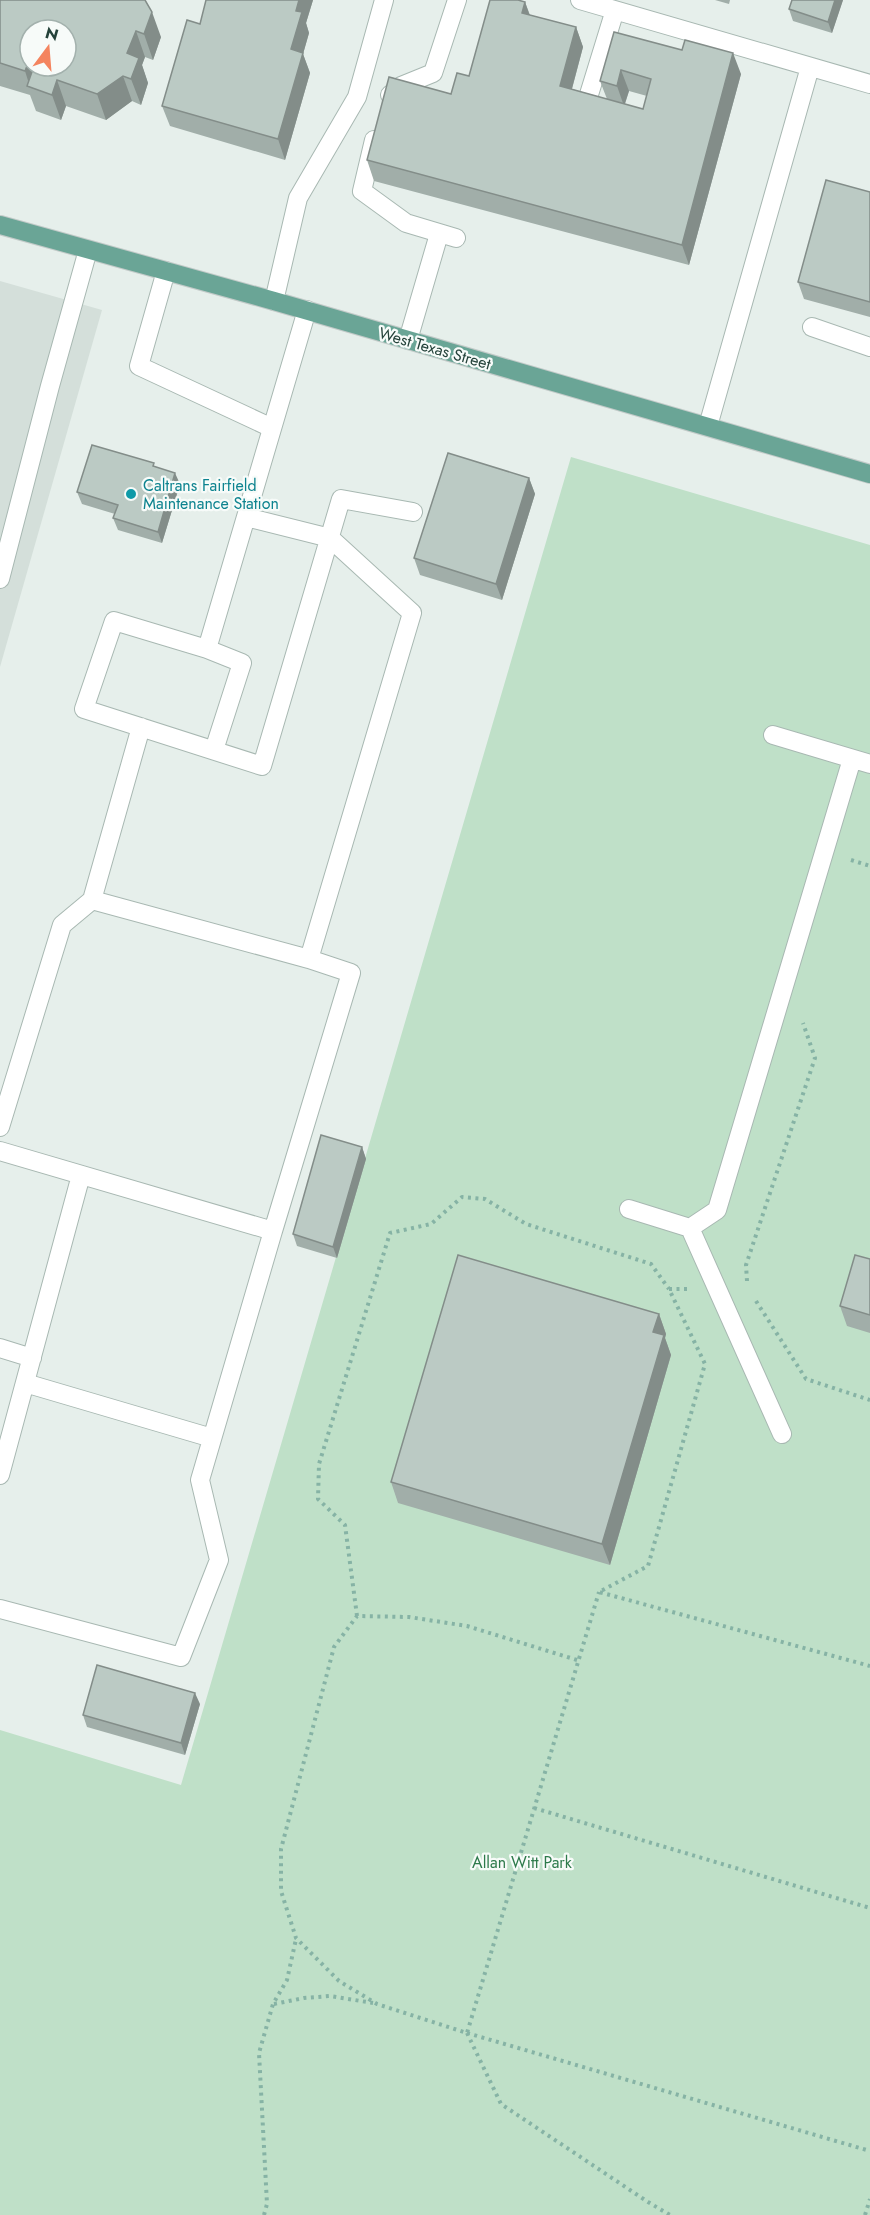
<svg xmlns="http://www.w3.org/2000/svg" width="870" height="2215" viewBox="0 0 870 2215" font-family="Jost,sans-serif">
<style>
.built{fill:#d4dfda}
.green{fill:#bfe0c8}
.lines{fill:none;stroke-linecap:round;stroke-linejoin:round}
.minor-casing{stroke:#a8b8b2;stroke-width:20}
.major-casing{stroke:#c2cac8;stroke-width:20}
.path{stroke:#86b3a5;stroke-width:4;stroke-dasharray:3 4.5;stroke-linecap:butt}
.minor{stroke:#fff;stroke-width:18}
.major{stroke:#6aa596;stroke-width:18}
.wall{fill:#a1aea9;fill-rule:evenodd}
.shaded-wall{fill:#838d89}
.building{fill:#bbcac4;stroke:#838d89;stroke-width:1.5}
.culture-dot{fill:#0f9aa8;stroke:#f7fbf9;stroke-width:2}
.labels{text-anchor:middle;stroke-width:4.5;stroke-linejoin:round;paint-order:stroke}
.street-label{font-size:16px;fill:#24423a;stroke:#f7fbf9}
.culture-label{font-size:16px;fill:#0d838f;stroke:#f7fbf9;text-anchor:start}
.park-label{font-size:16px;fill:#2d7a4b;stroke:#f7fbf9}
</style>
<rect width="100%" height="100%" fill="#e6efeb"/>
<path class="built" d="M0 281 102 310 0 667Z"/>
<path class="green" d="M571 457 870 545V2215H0V1730L181 1785Z"/>
<g class="lines">
<g class="minor-casing">
<path id="minor" d="M580 0 870 84
M390 95 401 86 433 73 457 0
M587 101 615 10
M374 140 362 191 406 223 456 238
M166 271 139 366 272 428
M274 301 298 198 357 97 384 0
M307 310 207 649 114 621 84 709 262 766 341 499 413 512
M812 327 870 347
M408 340 439 234
M708 426 810 67
M0 579 50 386 88 250
M207 649 242 663 214 750
M141 727 92 900 309 959 412 613 330 538 246 517
M773 735 870 764
M0 1127 62 925 92 900
M0 1151 273 1231 351 973 309 959
M629 1209 690 1228 717 1210 852 759
M690 1228 782 1434
M0 1348 32 1358
M25 1383 212 1438
M0 1475 81 1175
M0 1609 181 1657 219 1560 200 1480 273 1231"/>
</g>
<g class="major-casing">
<path id="major" d="M0 225 274 301 870 474"/>
</g>
<path class="path" d="M851 860 870 866
M747 1281 746 1265 815 1058 803 1023
M687 1289H669L705 1364 648 1566 599 1592 870 1666
M756 1301 806 1379 870 1400
M357 1616 345 1525 318 1499 319 1464 390 1233 431 1224 462 1197 485 1199 526 1224 651 1264 669 1289
M577 1660 467 1626 409 1617 357 1616 334 1647 281 1849V1891L296 1938 339 1981 377 2004 467 2033 599 1592
M534 1808 870 1908
M274 2004 304 1998 330 1996 373 2003
M467 2033 870 2151
M467 2033 501 2104 648 2202 670 2215
M264 2215 267 2204 259 2053 273 2004 287 1980 296 1939
M865 2215 870 2199"/>
<use href="#minor" class="minor"/>
<use href="#major" class="major"/>
</g>
<path class="wall" d="M0 0 161 37 153 60 145 57 142 65 148 83 141 105 132 101 106 120 66 106 61 120 36 111 30 95 0 86ZM30 30 66 66H30Z
M206 0H313L306 23 309 33 303 54 310 73 285 160 170 126 162 106 200 24Z
M715 0H730L729 4Z
M843 0 832 33 793 21 789 9Z
M525 2 530 15 576 27 583 47 572 89 607 99 600 81 614 32 741 74 689 265 374 181 367 160 451 94 469 76ZM629 91 647 96 643 109 625 104Z
M870 192V317L804 299 798 282Z
M155 466 180 484 162 543 118 530 113 518 115 514 82 504 77 492Z
M529 478 535 494 502 600 420 575 414 558Z
M362 1147 366 1159 337 1258 297 1246 293 1234Z
M870 1259V1333L847 1326 840 1306Z
M659 1314 666 1334 665 1338 671 1355 610 1565 398 1503 391 1482Z
M200 1704 185 1755 87 1727 83 1715Z"/>
<path class="shaded-wall" d="M299 0H313L306 23 309 33 303 54 310 73 285 160 278 139 296 11Z
M835 0H843L832 33 828 22Z
M525 2 532 22 522 13Z
M152 12 161 37 153 60 144 34Z
M576 27 583 47 567 107 560 86Z
M136 31 145 57 142 65 148 83 141 105 131 79 127 53Z
M733 53 741 74 689 265 682 245Z
M29 61 30 66 38 86 30 87 25 71Z
M621 70 629 91 624 106 617 86Z
M123 76 132 101 106 120 97 94Z
M57 80 66 106 61 120 52 95Z
M175 473 180 484 162 543 158 532Z
M529 478 535 494 502 600 496 584Z
M362 1147 366 1159 337 1258 333 1247Z
M659 1314 666 1334 665 1338 671 1355 610 1565 602 1544 653 1332Z
M195 1693 200 1704 185 1755 181 1743Z"/>
<path class="building" d="M0 0H145L152 12 144 34 136 31 127 53 139 58 131 79 123 76 97 94 57 80 52 95 27 86 34 66H66V30H30V61H29L25 71 0 63Z
M206 0H299L296 11 302 12 291 49 303 53 278 139 162 106 187 20 200 24Z
M490 0H518L525 2 522 13 576 27 560 86 643 109 651 79 621 70 617 86 600 81 614 32 682 50 685 40 733 53 682 245 367 160 389 77 451 94 457 73 469 76Z
M792 0H835L828 22 789 9Z
M826 180 870 192V302L798 282Z
M92 445 154 463 153 466 175 473 158 532 113 518 118 505 77 492Z
M448 453 529 478 496 584 414 558Z
M321 1135 362 1147 333 1247 293 1234Z
M458 1255 659 1314 653 1332 664 1335 602 1544 391 1482Z
M855 1255 870 1259V1315L840 1306Z
M97 1665 195 1693 181 1743 83 1715Z"/>
<circle class="culture-dot" cx="131" cy="494" r="6"/>
<g class="labels">
<g class="street-label">
<text transform="translate(435 348) rotate(16)" y="6">West Texas Street</text>
</g>
<g class="culture-label">
<text x="143" y="491">Caltrans Fairfield<tspan x="143" dy="18">Maintenance Station</tspan></text>
</g>
<g class="park-label">
<text x="522" y="1868">Allan Witt Park</text>
</g>
</g>
<g transform="translate(48 48) rotate(16)"><circle r="28" fill="#f7fbf9" stroke="#a3b1ad" stroke-width="1.5"/>
<path d="M0-4.5L10 22L0 15L-10 22Z" fill="#f4845f"/>
<text y="-9" font-size="16" font-weight="bold" text-anchor="middle" fill="#24423a">N</text>
</g>
</svg>
